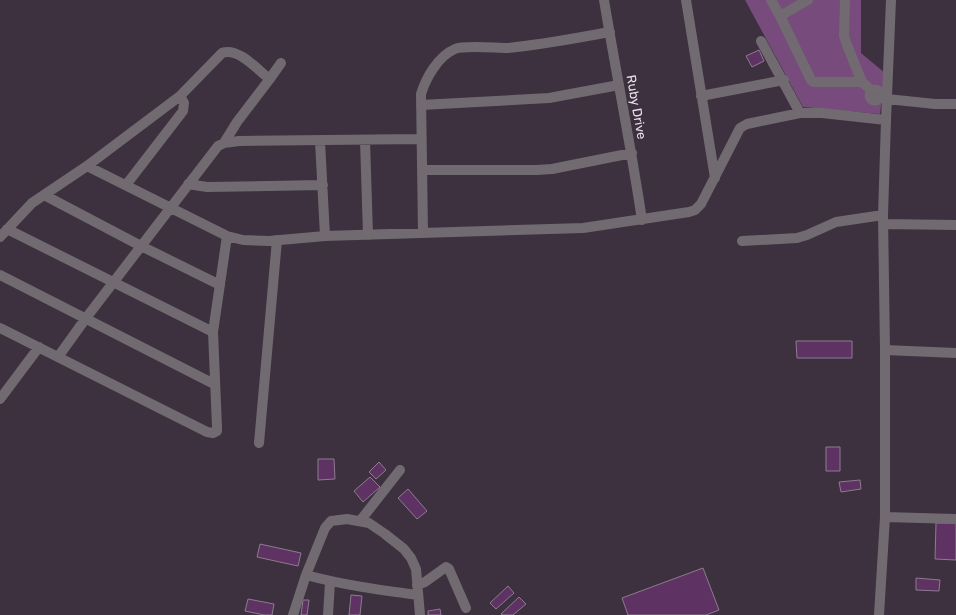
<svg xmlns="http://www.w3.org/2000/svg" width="956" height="615" viewBox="0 0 956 615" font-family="Rubik,sans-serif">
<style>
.green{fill:#774c7c}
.building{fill:#5e3363;stroke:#8c7c8e}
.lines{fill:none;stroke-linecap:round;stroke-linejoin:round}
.minor{stroke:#716a71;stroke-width:10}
.labels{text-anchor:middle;stroke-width:3.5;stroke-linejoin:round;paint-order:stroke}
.street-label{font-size:13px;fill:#e8e0e9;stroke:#3d303f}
</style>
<rect width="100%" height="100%" fill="#3d303f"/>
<path class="green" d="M745 0H861V53L885 73 880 114 803 107Z"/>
<path class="building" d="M759 50 764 61 752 67 746 56Z
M796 341H852V358H797Z
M826 447H840V471H826Z
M318 459H334L335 479 318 480Z
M379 462 386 470 376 479 369 472Z
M370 477 380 487 363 502 354 491Z
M860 480 861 489 841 492 839 482Z
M408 489 427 511 417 519 398 498Z
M936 523H956V560L935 559Z
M260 544 301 553 298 566 257 557Z
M703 568 719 610 706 615H628L622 598Z
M916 578 940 580 939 591 916 590Z
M508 586 514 593 496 609 490 603Z
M351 595 362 596 360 615H349Z
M519 597 526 604 513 615H502L501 614Z
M248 599 274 604 272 615H264L245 611Z
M303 600H309L307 615H301Z
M440 609 441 615H428V611Z"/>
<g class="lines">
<path class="minor" d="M604 0C616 73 631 146 642 220
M686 0 715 178
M771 0 780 16 811 80 814 82H862
M845 0 844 36 847 45 862 82 871 90
M780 16 808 0
M761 41 800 113
M269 80 281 63
M869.5 95a5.5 5.5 0 1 1 11 0a5.5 5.5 0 1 1-11 0Z
M180 96 222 53C237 47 255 67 266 76L269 80 237 122 224 143
M701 96 784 80
M887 99 935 104H956
M421 105 549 98 619 85
M365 140 368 235
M320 141 325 236
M87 166 227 236 243 240 269 241 325 236 583 228 689 212 695 210 701 204 740 128 747 124 800 113H822L886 120
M423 170H537L552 169 632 153
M188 184 207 187 323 185
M44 195 141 246 220 285
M884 224 956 225
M7 229 213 332
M423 233 421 94C426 78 438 56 455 49 464 45 495 48 507 48 541 45 576 38 610 32
M0 237 32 203 87 166 180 96 184 103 183 111 126 185
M742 241 797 238 807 235 836 222 883 215
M0 275 214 384
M0 328 207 432 213 433 217 431V427L213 332 227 236
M885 350 956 353
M58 357 86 318 218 146 224 143 239 141 421 139
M0 399 39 347
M259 443 277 240
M885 517 956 519
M360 521 400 470
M306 575C343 585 380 590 418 595
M417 585 425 582 446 567 449 569 466 608
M293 615 306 575 325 528 331 521 347 519 369 523 385 534 404 549 411 558 416 569 420 615
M328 615 330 582
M879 615 885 517V350L883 215 886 120 891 0"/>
</g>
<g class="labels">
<g class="street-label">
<text transform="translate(637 107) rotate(80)" y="5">Ruby Drive</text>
</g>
</g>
</svg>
